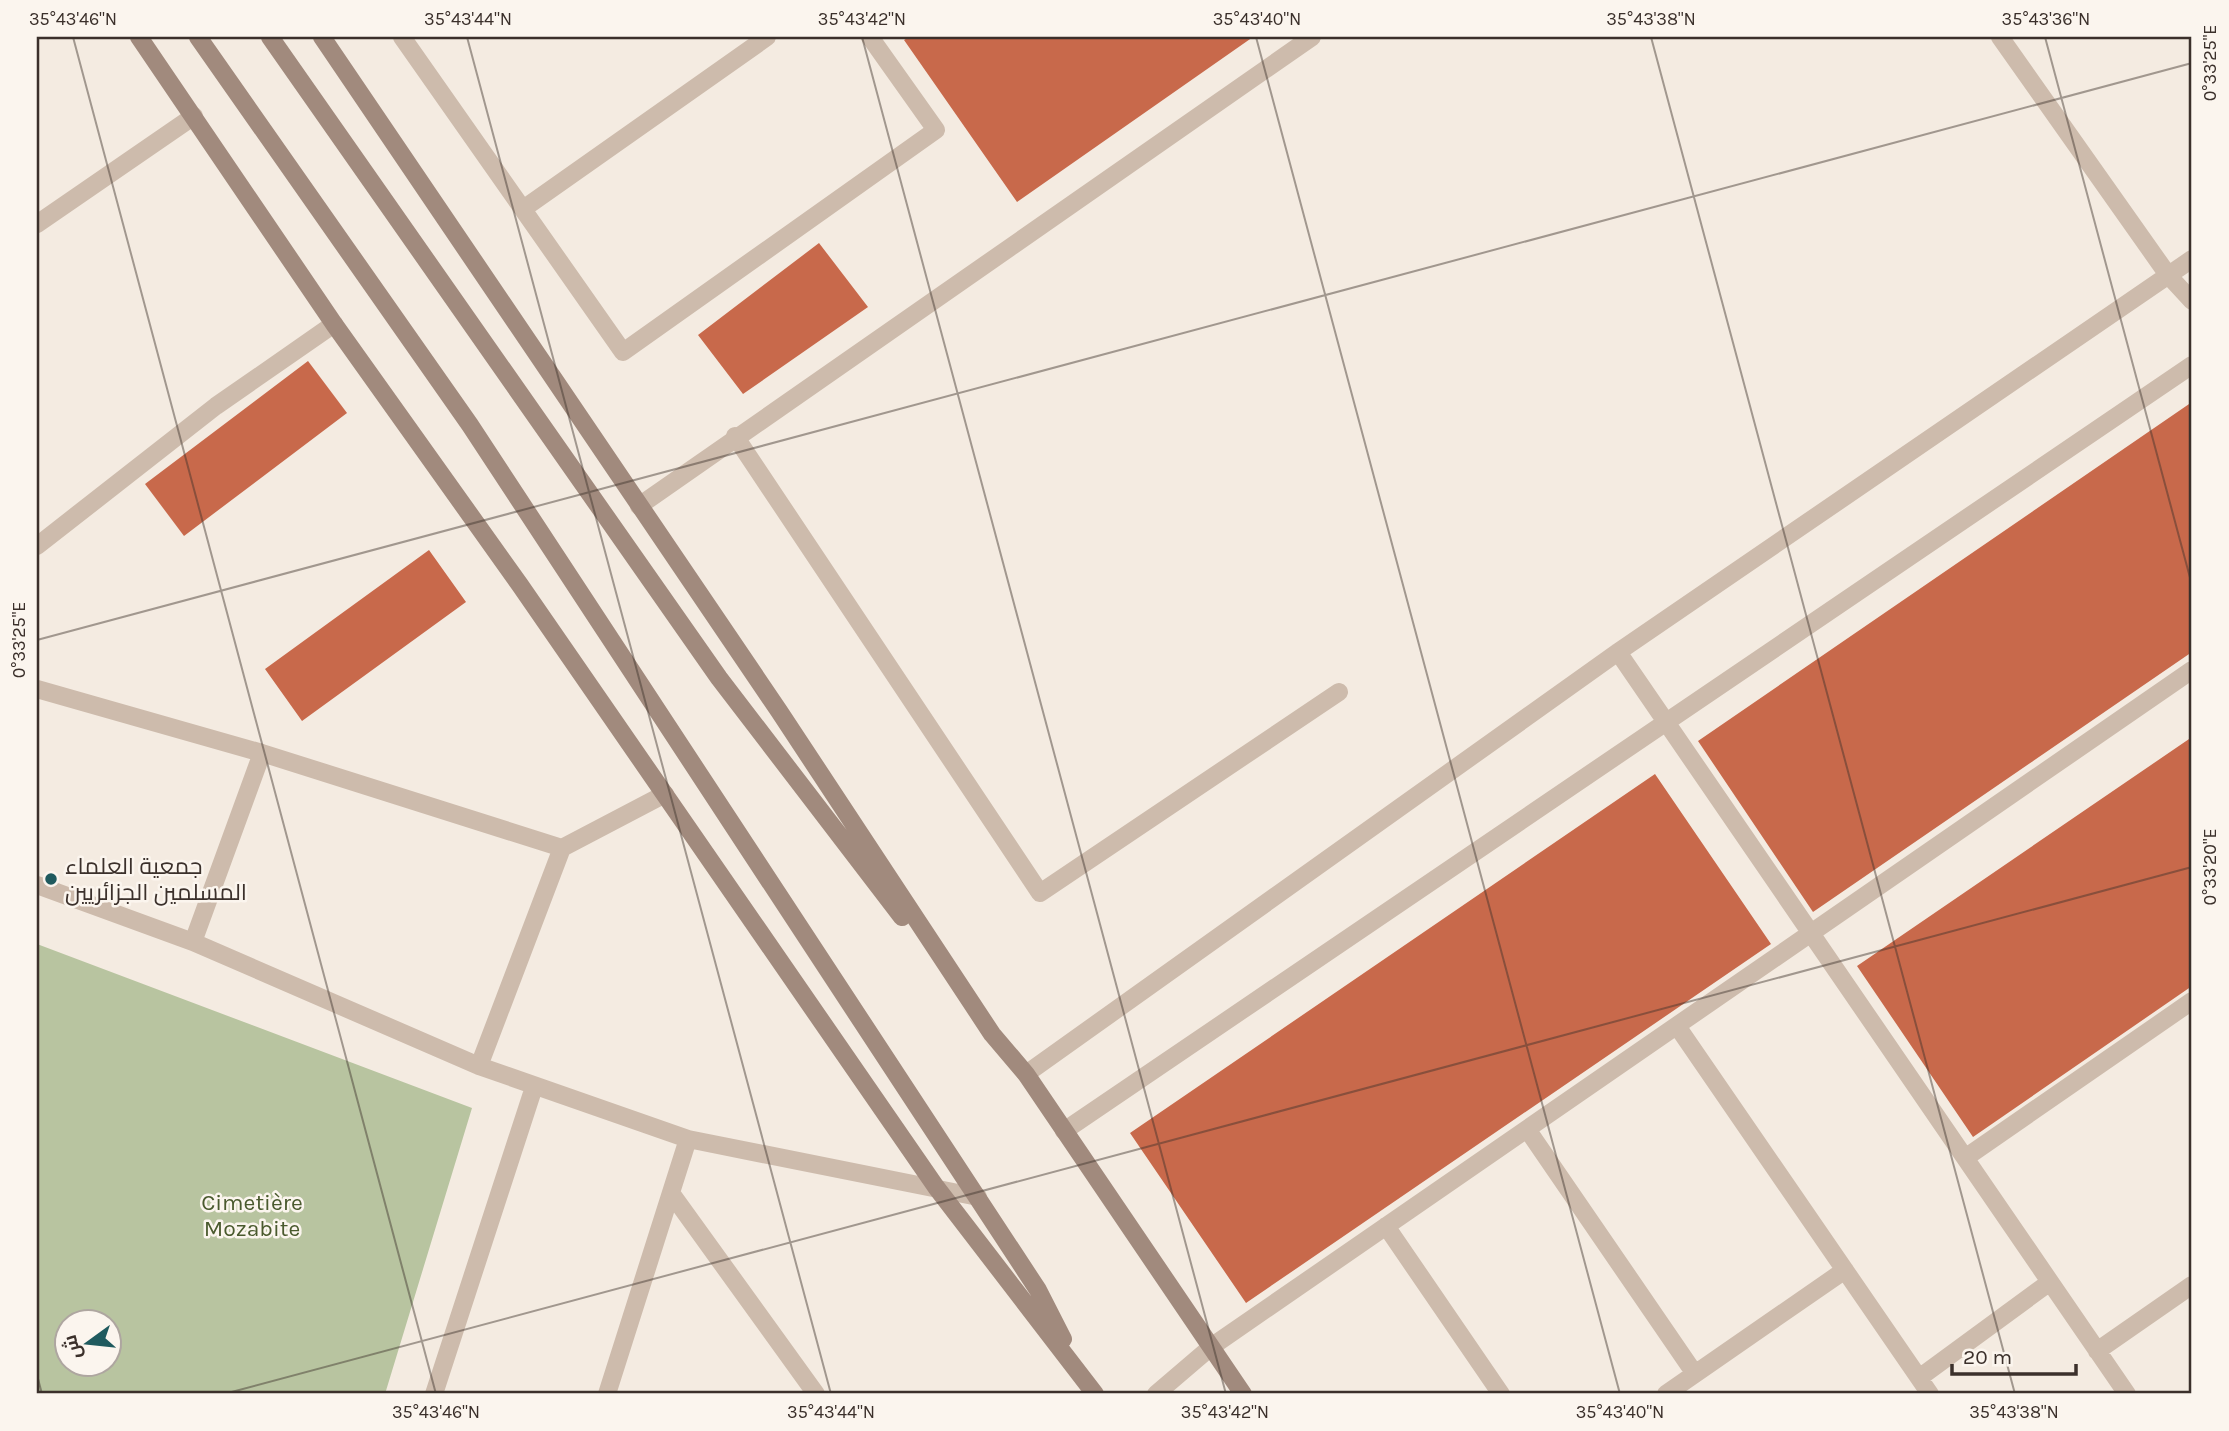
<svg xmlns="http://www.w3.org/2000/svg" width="2229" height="1431" viewBox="0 0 2229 1431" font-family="Karla,Cairo,sans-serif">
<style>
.green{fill:#b8c4a0;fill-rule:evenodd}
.building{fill:#c8694b}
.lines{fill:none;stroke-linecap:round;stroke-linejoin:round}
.lane{stroke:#cdbbac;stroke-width:18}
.street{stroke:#cdbbac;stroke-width:18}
.secondary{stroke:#a18a7d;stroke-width:18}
.ticks{fill:none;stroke:#3b302b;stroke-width:2;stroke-opacity:0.45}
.poi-dot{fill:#1f5a5e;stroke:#fbf5ee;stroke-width:2.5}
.labels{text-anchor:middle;stroke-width:5;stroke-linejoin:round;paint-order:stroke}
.poi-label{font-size:23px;fill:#3b302b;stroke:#fbf5ee;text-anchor:start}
.park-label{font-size:23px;fill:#4a5a2e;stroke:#fbf5ee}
.neatline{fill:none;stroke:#3b302b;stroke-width:2.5}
.ticks-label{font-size:18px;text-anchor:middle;fill:#3b302b}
</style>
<rect width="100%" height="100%" fill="#f4ebe1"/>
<path class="green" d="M37 944 472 1108 385 1394H37ZM66 1322H108V1364H66Z"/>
<path class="building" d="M909 37H1253L1017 202 904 40Z
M819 243 868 307 743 394 698 335Z
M308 361 347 413 184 536 145 484Z
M2192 402V652L1813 912 1698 741Z
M429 550 466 602 302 721 265 669Z
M2192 737V986L1973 1137 1857 966Z
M1655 774 1771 944 1246 1303 1130 1133Z"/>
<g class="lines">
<path class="lane" d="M402 37 623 352 936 130 870 37
M523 209 767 37
M735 436 1040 893 1339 692"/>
<path class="street" d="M2000 37 2168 275 2192 301
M37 224 194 116
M639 506 1312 37
M37 546 216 406 334 324
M1618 652 2127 1394
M37 689 262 753 562 848 665 794
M37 885 193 942 479 1066 688 1139 978 1197
M193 942 262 753
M1677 1026 1930 1394
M479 1066 562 848
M1026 1074 1618 652 2192 259
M1527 1129 1695 1374
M1064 1131 2192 365
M1965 1158 2192 1001
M671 1193 816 1394
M1386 1226 1501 1394
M2097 1351 2192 1285
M1919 1378 2050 1282
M434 1394 534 1087
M607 1394 688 1139
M1156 1394 1211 1347 2192 670
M1666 1394 1845 1270"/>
<path class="secondary" d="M139 37 334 324 520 585 936 1187 1095 1394
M198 37 470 425 1038 1290 1063 1339
M270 37 719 678 902 917
M322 37 779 711 992 1034 1026 1074 1243 1394"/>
</g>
<path class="ticks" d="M73 37 436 1394M467 37 831 1394M862 37 1226 1394M1256 37 1620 1394M1651 37 2015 1394M2045 37 2192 585M37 640 2192 63M37 1375 42 1394M224 1394 2192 867"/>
<circle class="poi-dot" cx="51" cy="879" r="7"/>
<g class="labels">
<g class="poi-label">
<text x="65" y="874">جمعية العلماء<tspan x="65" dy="26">المسلمين الجزائريين</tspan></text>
</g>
<g class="park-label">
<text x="252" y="1210">Cimetière<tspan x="252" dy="26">Mozabite</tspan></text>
</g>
</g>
<rect width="2229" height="1431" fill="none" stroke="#fbf5ee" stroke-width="77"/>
<g transform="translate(88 1343) rotate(255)"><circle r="33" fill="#fbf5ee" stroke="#aea6a0" stroke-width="2"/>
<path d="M0-5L12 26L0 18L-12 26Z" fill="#1f5a5e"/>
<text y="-10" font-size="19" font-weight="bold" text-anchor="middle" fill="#3b302b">ش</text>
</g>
<path d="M1952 1364v10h124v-10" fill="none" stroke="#3b302b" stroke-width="3.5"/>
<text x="1963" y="1364" font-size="21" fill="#3b302b" stroke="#fbf5ee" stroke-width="5" paint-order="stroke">20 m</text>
<rect x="38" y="38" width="2152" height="1354" class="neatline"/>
<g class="ticks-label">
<text x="73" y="25">35°43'46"N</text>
<text x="468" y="25">35°43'44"N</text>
<text x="862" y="25">35°43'42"N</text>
<text x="1257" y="25">35°43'40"N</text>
<text x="1651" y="25">35°43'38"N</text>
<text x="2046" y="25">35°43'36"N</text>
<text transform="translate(2210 63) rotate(-90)" y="6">0°33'25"E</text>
<text transform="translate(19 640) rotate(-90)" y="6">0°33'25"E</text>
<text transform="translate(2210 867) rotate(-90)" y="6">0°33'20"E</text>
<text x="436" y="1418">35°43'46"N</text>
<text x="831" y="1418">35°43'44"N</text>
<text x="1225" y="1418">35°43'42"N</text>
<text x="1620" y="1418">35°43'40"N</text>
<text x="2014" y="1418">35°43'38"N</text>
</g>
</svg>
